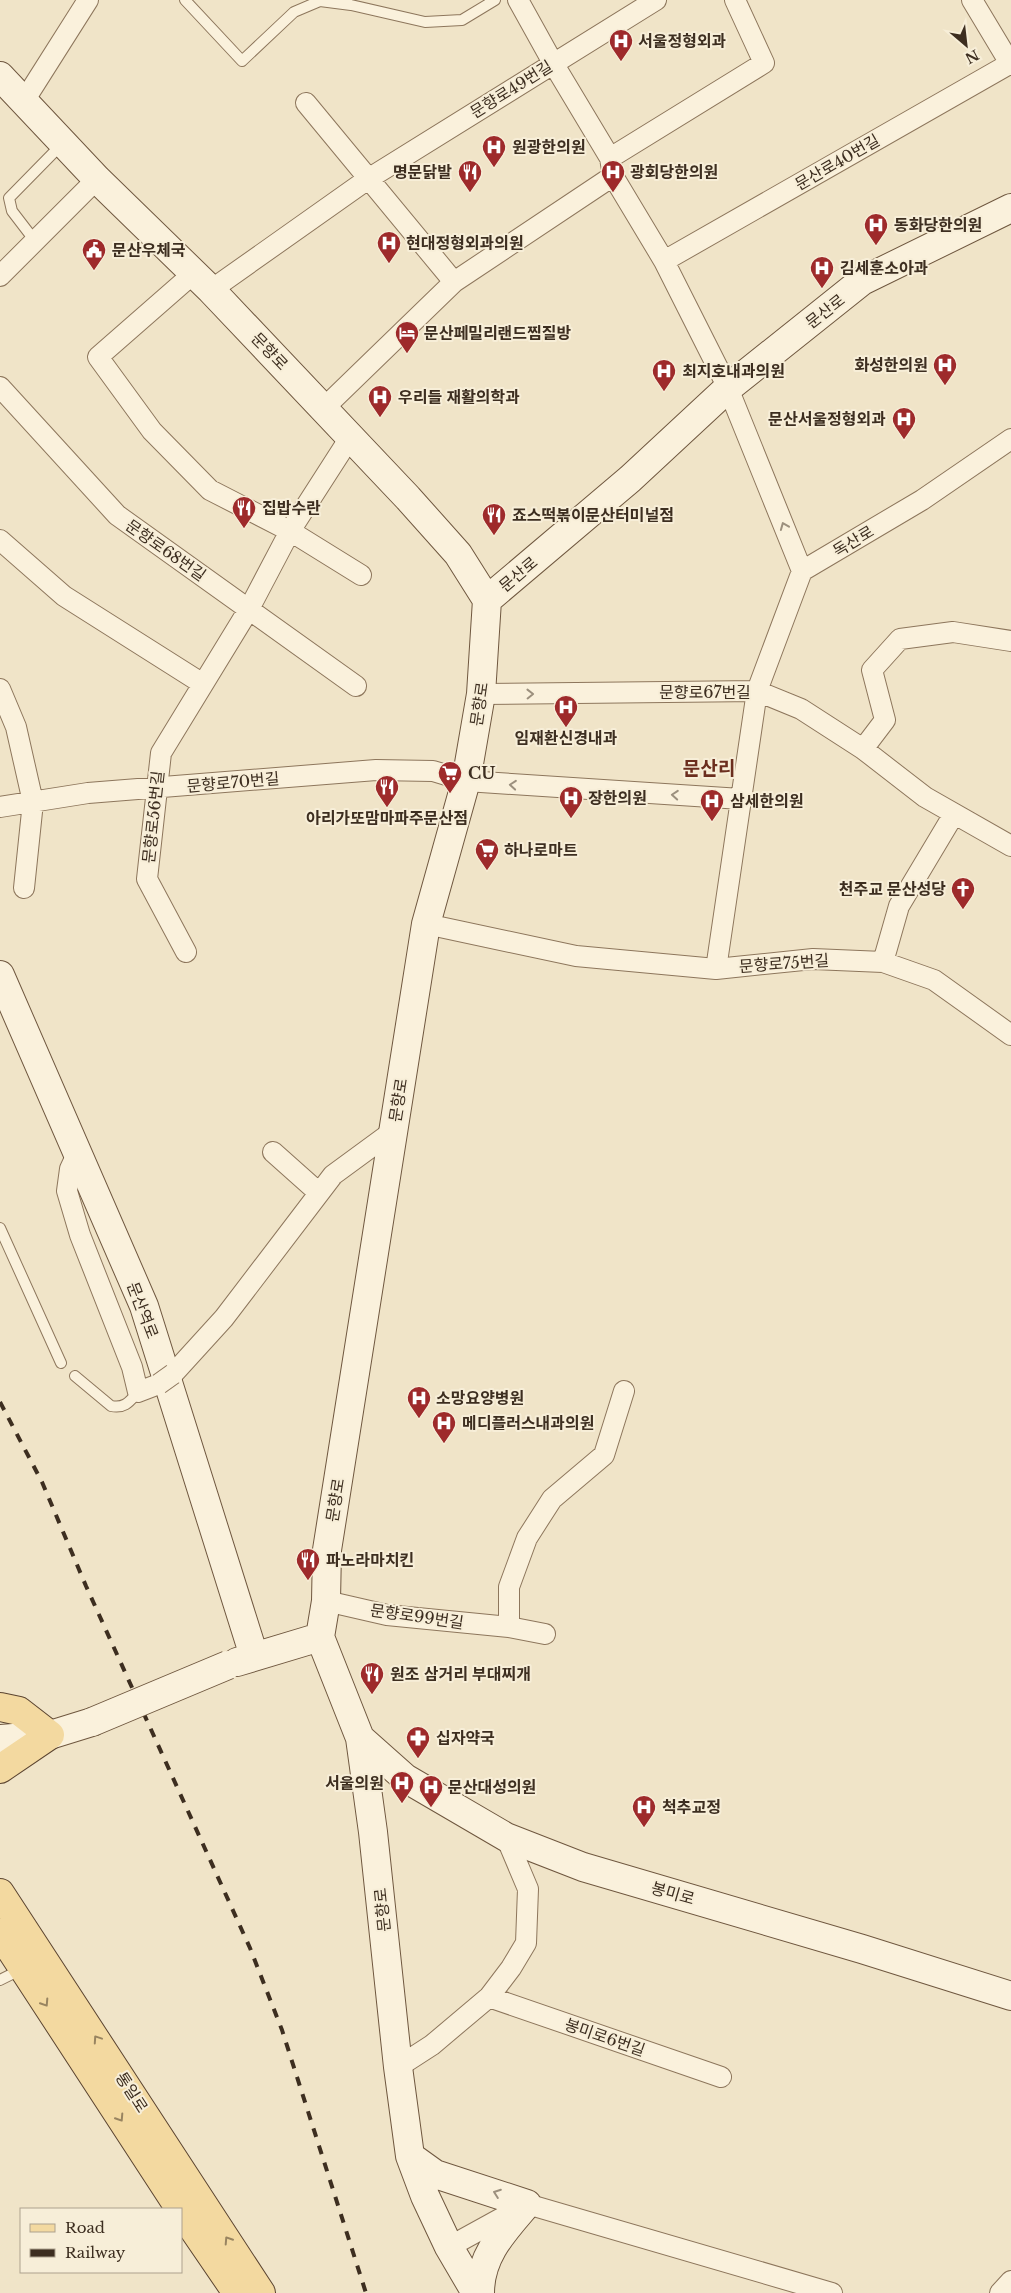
<svg xmlns="http://www.w3.org/2000/svg" width="1011" height="2293" viewBox="0 0 1011 2293" font-family="'Libre Baskerville','Noto Sans KR',serif">
<style>
.lines{fill:none;stroke-linecap:round;stroke-linejoin:round}
.lane-casing{stroke:#8d765c;stroke-width:12}
.street-casing{stroke:#8d765c;stroke-width:22}
.secondary-casing{stroke:#6f573f;stroke-width:30}
.primary-casing{stroke:#5b4430;stroke-width:30}
.lane{stroke:#faf1dc;stroke-width:10}
.street{stroke:#faf1dc;stroke-width:20}
.secondary{stroke:#faf1dc;stroke-width:28}
.primary{stroke:#f3d9a0;stroke-width:28}
.rail{stroke:#3d2e20;stroke-width:4;stroke-dasharray:9 9;stroke-linecap:butt}
.street-bridge-casing{stroke:#8d765c;stroke-width:22;stroke-linecap:butt}
.secondary-bridge-casing{stroke:#6f573f;stroke-width:30;stroke-linecap:butt}
.street-bridge{stroke:#faf1dc;stroke-width:20}
.secondary-bridge{stroke:#faf1dc;stroke-width:28}
.oneway{stroke:#9c907e}
.oneway2{stroke:#988460}
.labels{text-anchor:middle;stroke-width:4;stroke-linejoin:round;paint-order:stroke}
.poi-label{font-size:16px;font-weight:bold;fill:#3d2e20;stroke:#f7eed8;text-anchor:start}
.street-label{font-size:16px;fill:#3d2e20;stroke:#f7eed8}
.quarter-label{font-size:19px;font-weight:bold;fill:#6b2e1e;stroke:#f7eed8}
</style>
<rect width="100%" height="100%" fill="#f0e4c8"/>
<g class="lines">
<g class="lane-casing">
<path id="lane" d="M185 0 242 61 294 12 320 1 351 5 425 22 462 20 495 0
M35 241 12 211 9 198 62 144
M0 1228 61 1363
M75 1376 111 1406C125 1409 130 1401 138 1392
M0 1980 22 1969"/>
</g>
<g class="street-casing">
<path id="street" d="M518 0 553 63 610 158 613 176 664 261 728 388 802 571
M972 0 1011 65
M24 101 88 0
M306 103 454 282
M610 158 764 63 735 0
M664 261 1011 63
M194 273 98 357 152 431 210 490 290 531 361 575
M0 276 97 179
M211 290 368 179 656 0
M0 387 117 515 356 686
M324 408 454 282 613 176
M0 540 64 596 203 684
M0 689 16 727 33 802 24 888
M481 694 757 691 801 709 863 749 925 797 1011 846
M863 749 885 720 872 670 900 639 953 632 1011 641
M0 807 88 793 376 770 433 771 466 781 741 799
M426 924 576 956 716 969 813 959 883 962 934 980 1011 1035
M186 952 147 879 161 753 249 609 290 531 351 436
M883 962 899 906 954 814
M716 969 757 691 802 571 922 500 1011 439
M273 1152 319 1193
M77 1154 70 1169 67 1191 80 1235 132 1367 138 1392 159 1384
M173 1374 224 1318 333 1175 393 1131
M326 1601 387 1615 509 1627 545 1634
M509 1627V1587L527 1538 552 1499 604 1455 624 1391
M489 1997 721 2077
M398 2067 432 2045 489 1997 511 1968 526 1943 528 1889 506 1837
M449 2247 527 2204 832 2293
M1000 2293 1011 2281"/>
</g>
<g class="secondary-casing">
<path id="secondary" d="M0 76 97 179 211 290 408 498 458 554 487 600 481 694 466 781 426 924 327 1550 326 1601 320 1637 360 1738 373 1832 398 2067 410 2156 425 2196 449 2247 476 2293
M487 600 630 479 728 388 862 281 1011 208
M0 975 144 1306 254 1656
M237 1662 320 1637
M360 1738 405 1778 506 1837 583 1867 862 1949 1011 1996
M0 1739 50 1735 92 1722
M410 2156 435 2174 527 2204C504 2231 480 2255 480 2293"/>
</g>
<g class="primary-casing">
<path id="primary" d="M0 1707 19 1711 50 1735 0 1769
M0 1893 261 2293
M0 1933 180 2209
M181 2211 237 2293"/>
</g>
<use href="#lane" class="lane"/>
<use href="#street" class="street"/>
<use href="#secondary" class="secondary"/>
<use href="#primary" class="primary"/>
<path class="rail" d="M0 1402 42 1482 86 1586 250 1948 282 2030 366 2293"/>
<g class="street-bridge-casing">
<path id="street-bridge" d="M159 1384 173 1374"/>
</g>
<g class="secondary-bridge-casing">
<path id="secondary-bridge" d="M92 1722 228 1665"/>
</g>
<use href="#street-bridge" class="street-bridge"/>
<use href="#secondary-bridge" class="secondary-bridge"/>
</g>
<defs><path id="oneway-chevron" d="M-2-3.5L2.5 0L-2 3.5" fill="none" stroke-width="1.6" stroke-linecap="round" stroke-linejoin="round" transform="scale(1.25)"/></defs>
<g class="oneway">
<use href="#oneway-chevron" transform="translate(784 526) rotate(-112)"/>
<use href="#oneway-chevron" transform="translate(530 694) rotate(-1)"/>
<use href="#oneway-chevron" transform="translate(513 785) rotate(-175)"/>
<use href="#oneway-chevron" transform="translate(675 795) rotate(-176)"/>
<use href="#oneway-chevron" transform="translate(497 2193) rotate(-160)"/>
</g>
<g class="oneway2">
<use href="#oneway-chevron" transform="translate(45 2003) rotate(57)"/>
<use href="#oneway-chevron" transform="translate(97 2039) rotate(-124)"/>
<use href="#oneway-chevron" transform="translate(120 2118) rotate(57)"/>
<use href="#oneway-chevron" transform="translate(228 2240) rotate(-123)"/>
</g>
<defs>
<g id="hospital-pin" transform="scale(1.25)"><path d="M0 17L-7.5 6A9.5 9.5 0 1 1 7.5 6Z" fill="#9e2a2b" stroke="#f7eed8"/><path d="M-5-5h3v3.5h4V-5h3V5h-3V1.5h-4V5h-3Z" fill="#fff"/></g>
<g id="restaurant-pin" transform="scale(1.25)"><path d="M0 17L-7.5 6A9.5 9.5 0 1 1 7.5 6Z" fill="#9e2a2b" stroke="#f7eed8"/><path d="M-5-6h1v4h1v-4h1v4h1v-4h1v5L-1.5 .5V6h-2V.5L-5-1ZM5-6V6H3V1.5H1.5Q1.5-4 5-6Z" fill="#fff"/></g>
<g id="civic-pin" transform="scale(1.25)"><path d="M0 17L-7.5 6A9.5 9.5 0 1 1 7.5 6Z" fill="#9e2a2b" stroke="#f7eed8"/><path d="M-.6-6.5H3V-4.5H.6V-3L4-1V1h2V6H-6V1h2V-1L-.6-3ZM-1.2 2.5V6h2.4V2.5Z" fill="#fff"/></g>
<g id="hotel-pin" transform="scale(1.25)"><path d="M0 17L-7.5 6A9.5 9.5 0 1 1 7.5 6Z" fill="#9e2a2b" stroke="#f7eed8"/><path d="M-6-4.5h1.5V1H6V5H4.5V3h-9V5H-6ZM-4 0a1.8 1.8 0 1 1 3.6 0ZM.5 0V-2.5h3Q6-2.5 6 0Z" fill="#fff"/></g>
<g id="supermarket-pin" transform="scale(1.25)"><path d="M0 17L-7.5 6A9.5 9.5 0 1 1 7.5 6Z" fill="#9e2a2b" stroke="#f7eed8"/><path d="M-6-5.5h2.5l.6 2H6L4.5 2H-2.5L-4.4-4H-6ZM-1.5 3.2a1.3 1.3 0 1 0 .1 0ZM3 3.2a1.3 1.3 0 1 0 .1 0Z" fill="#fff"/></g>
<g id="church-pin" transform="scale(1.25)"><path d="M0 17L-7.5 6A9.5 9.5 0 1 1 7.5 6Z" fill="#9e2a2b" stroke="#f7eed8"/><path d="M-1.2-6h2.4v3.5h3.3v2.4h-3.3V6h-2.4V-.1h-3.3v-2.4h3.3Z" fill="#fff"/></g>
<g id="pharmacy-pin" transform="scale(1.25)"><path d="M0 17L-7.5 6A9.5 9.5 0 1 1 7.5 6Z" fill="#9e2a2b" stroke="#f7eed8"/><path d="M-2-6h4v4h4v4h-4v4h-4v-4h-4v-4h4Z" fill="#fff"/></g>
</defs>
<g fill-rule="evenodd">
<use href="#hospital-pin" x="621" y="41"/>
<use href="#hospital-pin" x="494" y="147"/>
<use href="#restaurant-pin" x="470" y="172"/>
<use href="#hospital-pin" x="613" y="172"/>
<use href="#hospital-pin" x="876" y="225"/>
<use href="#hospital-pin" x="389" y="243"/>
<use href="#civic-pin" x="94" y="250"/>
<use href="#hospital-pin" x="822" y="268"/>
<use href="#hotel-pin" x="407" y="333"/>
<use href="#hospital-pin" x="945" y="365"/>
<use href="#hospital-pin" x="664" y="371"/>
<use href="#hospital-pin" x="380" y="397"/>
<use href="#hospital-pin" x="904" y="419"/>
<use href="#restaurant-pin" x="244" y="508"/>
<use href="#restaurant-pin" x="494" y="515"/>
<use href="#hospital-pin" x="566" y="707"/>
<use href="#supermarket-pin" x="450" y="773"/>
<use href="#restaurant-pin" x="387" y="787"/>
<use href="#hospital-pin" x="571" y="798"/>
<use href="#hospital-pin" x="712" y="801"/>
<use href="#supermarket-pin" x="487" y="850"/>
<use href="#church-pin" x="963" y="889"/>
<use href="#hospital-pin" x="419" y="1398"/>
<use href="#hospital-pin" x="444" y="1423"/>
<use href="#restaurant-pin" x="308" y="1560"/>
<use href="#restaurant-pin" x="372" y="1674"/>
<use href="#pharmacy-pin" x="418" y="1738"/>
<use href="#hospital-pin" x="402" y="1783"/>
<use href="#hospital-pin" x="431" y="1787"/>
<use href="#hospital-pin" x="644" y="1807"/>
</g>
<g class="labels">
<g class="poi-label">
<text x="638" y="47">서울정형외과</text>
<text x="512" y="153">원광한의원</text>
<text x="452" y="178" text-anchor="end">명문닭발</text>
<text x="630" y="178">광회당한의원</text>
<text x="894" y="231">동화당한의원</text>
<text x="406" y="249">현대정형외과의원</text>
<text x="112" y="256">문산우체국</text>
<text x="840" y="274">김세훈소아과</text>
<text x="424" y="339">문산페밀리랜드찜질방</text>
<text x="928" y="371" text-anchor="end">화성한의원</text>
<text x="682" y="377">최지호내과의원</text>
<text x="398" y="403">우리들 재활의학과</text>
<text x="886" y="425" text-anchor="end">문산서울정형외과</text>
<text x="262" y="514">집밥수란</text>
<text x="512" y="521">죠스떡볶이문산터미널점</text>
<text x="566" y="744" text-anchor="middle">임재환신경내과</text>
<text x="468" y="779">CU</text>
<text x="588" y="804">장한의원</text>
<text x="730" y="807">삼세한의원</text>
<text x="387" y="824" text-anchor="middle">아리가또맘마파주문산점</text>
<text x="504" y="856">하나로마트</text>
<text x="946" y="895" text-anchor="end">천주교 문산성당</text>
<text x="436" y="1404">소망요양병원</text>
<text x="462" y="1429">메디플러스내과의원</text>
<text x="326" y="1566">파노라마치킨</text>
<text x="390" y="1680">원조 삼거리 부대찌개</text>
<text x="436" y="1744">십자약국</text>
<text x="384" y="1789" text-anchor="end">서울의원</text>
<text x="448" y="1793">문산대성의원</text>
<text x="662" y="1813">척추교정</text>
</g>
<g class="street-label">
<text transform="translate(511 89) rotate(-32)" y="6">문향로49번길</text>
<text transform="translate(837 162) rotate(-30)" y="6">문산로40번길</text>
<text transform="translate(825 311) rotate(-38)" y="6">문산로</text>
<text transform="translate(270 351) rotate(46)" y="6">문향로</text>
<text transform="translate(853 541) rotate(-31)" y="6">독산로</text>
<text transform="translate(166 550) rotate(35)" y="6">문향로68번길</text>
<text transform="translate(518 574) rotate(-40)" y="6">문산로</text>
<text x="705" y="698">문향로67번길</text>
<text transform="translate(479 704) rotate(-82)" y="6">문향로</text>
<text transform="translate(233 782) rotate(-5)" y="6">문향로70번길</text>
<text transform="translate(153 817) rotate(-84)" y="6">문향로56번길</text>
<text transform="translate(784 963) rotate(-4)" y="6">문향로75번길</text>
<text transform="translate(398 1100) rotate(-81)" y="6">문향로</text>
<text transform="translate(143 1310) rotate(69)" y="6">문산역로</text>
<text transform="translate(335 1500) rotate(-81)" y="6">문향로</text>
<text transform="translate(417 1616) rotate(8)" y="6">문향로99번길</text>
<text transform="translate(673 1893) rotate(16)" y="6">봉미로</text>
<text transform="translate(382 1910) rotate(-96)" y="6">문향로</text>
<text transform="translate(605 2037) rotate(19)" y="6">봉미로6번길</text>
<text transform="translate(132 2092) rotate(57)" y="6">통일로</text>
</g>
<g class="quarter-label">
<text x="709" y="775">문산리</text>
</g>
</g>
<rect x="20" y="2208" width="162" height="65" fill="#f7eed8" stroke="#ada18e"/>
<rect x="30" y="2224" width="25" height="8" fill="#f3d9a0" stroke="#ada18e"/>
<text x="65" y="2233" font-size="15" fill="#3d2e20">Road</text>
<rect x="30" y="2249" width="25" height="8" fill="#3d2e20" stroke="#ada18e"/>
<text x="65" y="2258" font-size="15" fill="#3d2e20">Railway</text>
<g transform="translate(966 45) rotate(152)" stroke="#f7eed8" stroke-width="4" paint-order="stroke">
<path d="M0-4L9 19L0 12L-9 19Z" fill="#3d2e20"/>
<text y="-8" font-size="14" font-weight="bold" text-anchor="middle" fill="#3d2e20">N</text>
</g>
</svg>
